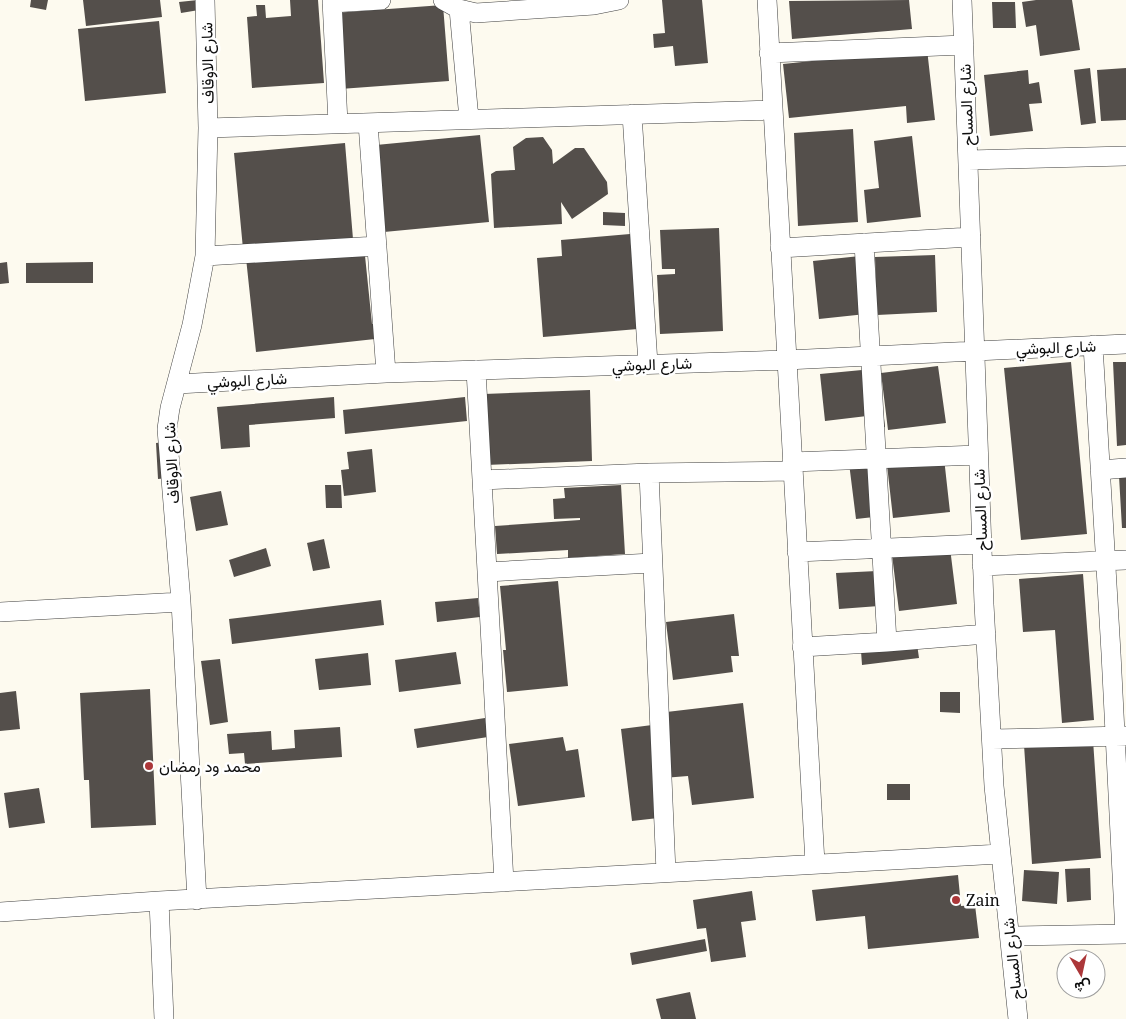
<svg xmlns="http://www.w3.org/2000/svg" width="1126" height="1019" viewBox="0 0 1126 1019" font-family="'Noto Serif',Vazirmatn,serif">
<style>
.building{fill:#544f4b}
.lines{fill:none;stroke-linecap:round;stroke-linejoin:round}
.minor-casing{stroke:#404040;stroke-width:20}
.minor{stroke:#fff;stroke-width:19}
.poi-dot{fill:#ab3739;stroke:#fff;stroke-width:2}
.labels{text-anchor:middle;stroke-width:5;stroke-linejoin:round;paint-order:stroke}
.street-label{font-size:16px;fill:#0d0d0d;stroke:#fff}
.poi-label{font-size:16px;fill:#0d0d0d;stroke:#fff;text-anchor:start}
</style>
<rect width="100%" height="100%" fill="#fdfaef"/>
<path class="building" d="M31 0H48L46 10 30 7Z
M83 0H160L162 17 86 26Z
M198 0 199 10 181 13 179 2Z
M290 0H318L324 83 252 88 247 17 257 16 256 5H265L266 18 291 16Z
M662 0H702L708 63 675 66 673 46 654 48 653 34 665 33Z
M909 0 912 29 792 39 789 1Z
M1036 0H1072L1080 50 1040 56 1036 25 1026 27 1022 2Z
M992 2H1015L1016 28H993Z
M443 5 449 81 340 89 334 13Z
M159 21 166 93 85 101 78 29Z
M927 49 935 120 907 123 906 106 789 118 783 64Z
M1090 68 1096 123 1081 125 1074 70Z
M1126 68V120L1101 121 1097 70Z
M1028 70 1029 84 1039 82 1042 103 1029 104 1033 131 990 136 984 75Z
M853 129 858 222 798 226 794 133Z
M480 135 489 222 384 232 376 145Z
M912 136 921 217 867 223 864 190 879 188 874 141Z
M543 137 552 150 553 164 575 148H584L607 182 608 194 572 219 561 202 562 224 494 228 491 174 496 171 515 170 513 147 526 138Z
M345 143 353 239 243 249 234 153Z
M603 212 625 213V226L603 225Z
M719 228 723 331 660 334 657 275 675 274V269H662L660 230Z
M630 234 638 329 543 337 537 258 562 256 561 240Z
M364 246 372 324H374L375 339 256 352 246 258Z
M935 255 937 312 877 315 875 257Z
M860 256 866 314 819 319 813 261Z
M7 262 9 283 0 284V263Z
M93 262V283H26V263Z
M1071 362 1087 534 1021 540 1004 368Z
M1113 362H1126V445L1117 446Z
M938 366 946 423 888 430 881 373Z
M862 370 864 388 880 386 885 427 869 429 867 416 825 421 820 374Z
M590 390 592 461 486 465 484 394Z
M334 397 335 418 249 425 250 447 221 449 217 407Z
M465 397 467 421 345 434 343 410Z
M165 442 168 478 158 479 156 443Z
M372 449 376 492 344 496 341 470 349 469 347 452Z
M944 458 950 512 893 518 887 465Z
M867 461 874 517 856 519 849 463Z
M1126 475V528H1122L1119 476Z
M325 485H341L342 508H326Z
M621 485 625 554 568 558V550L497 554 495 526 580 520V518L554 519 553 499 565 498 564 488Z
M221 491 228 525 196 531 190 497Z
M324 539 330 568 313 571 307 543Z
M266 548 271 566 234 577 229 560Z
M950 548 957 604 899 611 892 555Z
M877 571 879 606 839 609 836 573Z
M1083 574 1094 720 1062 723 1055 630 1023 632 1019 579Z
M558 581 568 686 507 692 503 650H506L500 586Z
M478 598 480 617 437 622 435 602Z
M381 600 384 625 232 644 229 619Z
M734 614 739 656H731L733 672 673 680 666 622Z
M917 644 919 658 862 665 861 651Z
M456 652 461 684 399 692 395 660Z
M368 653 371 685 319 690 315 659Z
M220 659 228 722 210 725 201 661Z
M150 689 156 825 91 828 89 780H84L80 693Z
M16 691 20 729 0 731V693Z
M940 692H960V713L940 712Z
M743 703 754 798 692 805 688 776 663 778 667 817 632 821 621 729 660 724 658 713Z
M485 718 488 737 417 748 414 729Z
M340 727 342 757 245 764 244 753 229 754 227 734 271 731 272 750 295 748 294 730Z
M563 737 566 751 578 749 585 797 518 806 509 744Z
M1093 740 1101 858 1032 864 1024 745Z
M887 784H910V800H887Z
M39 788 45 823 9 828 4 793Z
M1090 868 1091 900 1067 902 1065 869Z
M1024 870 1059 872 1057 904 1022 901Z
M958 875 961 906 975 905 979 938 868 949 865 916 816 921 812 890Z
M752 891 756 920 741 922 746 957 711 962 706 928 697 929 693 900Z
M705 939 707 951 632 965 630 953Z
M690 992 696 1019H661L656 999Z"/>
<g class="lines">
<g class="minor-casing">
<path id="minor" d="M332 0 338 123
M443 0 459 9 476 13 594 5 619 0
M767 0 815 863
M962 0 984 604 994 786 1018 1019
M332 3 381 0
M459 9 469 119
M769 53 964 45
M632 114 648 364
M368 123 386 373
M208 128 772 110
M968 160 1126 156
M864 243 887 642
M780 248 971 237
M205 256 377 246
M1093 345 1111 653 1125 934
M476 370 504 882
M177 384 386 373 786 360 1126 344
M792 462 978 455
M1100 470 1126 468
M649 473 666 872
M482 480 649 473 793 471
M797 552 981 544
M982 566 1126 560
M487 572 652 563
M0 612 181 602
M802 647 887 642 986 634
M992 739 1126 736
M197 900 181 602 167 429 170 408 192 325 205 256 208 128 205 0
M159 901 164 1019
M0 912 159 901 1000 854
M1011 936 1126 934"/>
</g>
<use href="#minor" class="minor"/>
</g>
<g class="poi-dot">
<circle cx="149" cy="766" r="5"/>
<circle cx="956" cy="900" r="5"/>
</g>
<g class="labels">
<g class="street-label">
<text transform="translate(207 63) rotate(-91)" y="6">شارع الاوقاف</text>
<text transform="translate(966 105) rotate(-92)" y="6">شارع المساح</text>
<text transform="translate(1056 347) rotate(-2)" y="6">شارع البوشي</text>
<text transform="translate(652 364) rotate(-2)" y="6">شارع البوشي</text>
<text transform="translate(247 380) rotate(-3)" y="6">شارع البوشي</text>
<text transform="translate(171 463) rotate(-93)" y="6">شارع الاوقاف</text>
<text transform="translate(980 510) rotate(-92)" y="6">شارع المساح</text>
<text transform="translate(1012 959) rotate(-96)" y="6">شارع المساح</text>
</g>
<g class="poi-label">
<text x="159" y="772">محمد ود رمضان</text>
<text x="966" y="906">Zain</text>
</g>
</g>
<g transform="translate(1081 974) rotate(171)"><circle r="24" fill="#ffffff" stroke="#9e9e9e"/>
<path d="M0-4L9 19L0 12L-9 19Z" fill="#ab3739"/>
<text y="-8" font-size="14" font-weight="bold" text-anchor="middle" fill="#0d0d0d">ش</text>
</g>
</svg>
